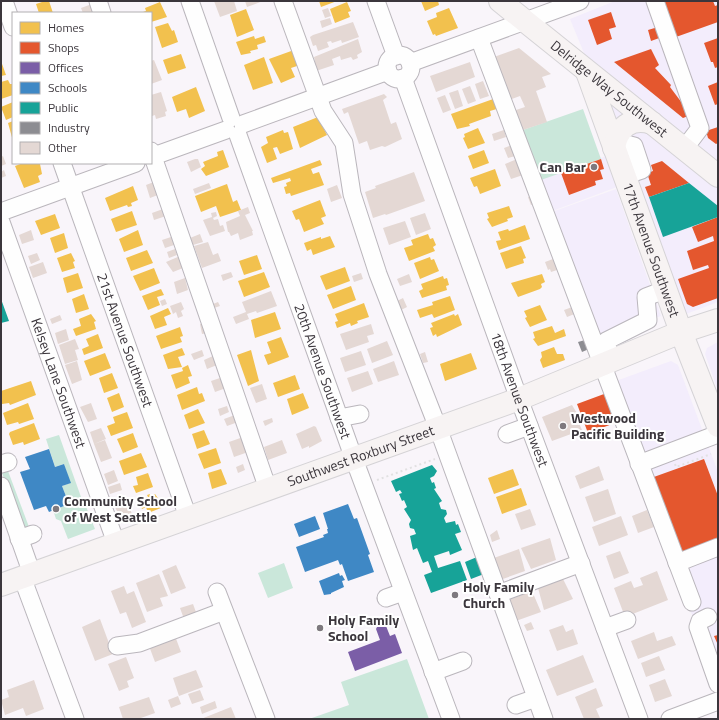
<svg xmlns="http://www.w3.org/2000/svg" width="719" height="720" viewBox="0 0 719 720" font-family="'Titillium Web',sans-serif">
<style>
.commercial{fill:#f3edfc}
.green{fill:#cae7da}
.homes{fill:#f2c14e}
.shops{fill:#e4572e}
.offices{fill:#7b5ea7}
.schools{fill:#3f88c5}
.public{fill:#17a398}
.industry{fill:#8d8d92}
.building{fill:#e4d8d4}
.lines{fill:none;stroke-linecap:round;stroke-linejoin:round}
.minor-casing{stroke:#bab6bc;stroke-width:19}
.major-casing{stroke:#d5d3d6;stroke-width:24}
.path{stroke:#e2e1e2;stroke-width:2;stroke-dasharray:2 3;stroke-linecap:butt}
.minor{stroke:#fefefe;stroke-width:17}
.major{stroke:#f7f3f3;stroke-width:22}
.poi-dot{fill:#7e797e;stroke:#fff;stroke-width:1.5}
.labels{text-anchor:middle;stroke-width:4;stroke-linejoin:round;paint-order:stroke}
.street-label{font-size:14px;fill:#3b363c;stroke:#fff}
.poi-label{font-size:14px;font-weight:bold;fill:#3b363c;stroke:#fff;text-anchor:start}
</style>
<rect width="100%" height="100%" fill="#f9f5fa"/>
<path class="commercial" d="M615 1H718V302L686 314 636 180 547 213 535 180 624 150 570 19Z
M616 189 661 316 594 339 549 213Z
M718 342V391L705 354 707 348Z
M671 361 678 365 718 472 717 691 692 615 605 385Z"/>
<path class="green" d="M583 109 601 159 538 181 520 131Z
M59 435 81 497 85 504 95 529 68 539 61 521 56 519 53 510 69 504 62 486 70 483 64 464 55 467 46 439Z
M5 471H8L29 527 24 532 2 473Z
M284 563 293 588 268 598 258 573Z
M407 659 429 719H309L349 705 341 682Z"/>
<path class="homes" d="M45 1H49L53 13H39L36 4Z
M319 1H337L321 7Z
M421 1H438L439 5 425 11Z
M160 2 167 17 151 22V13L143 12 146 11 145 8Z
M347 2 351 11 348 12 350 17 335 23 330 9Z
M449 8 458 28 436 36 435 34 433 35 427 21 437 17 436 13Z
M246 9 254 30 237 37 230 15Z
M168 23 172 31 174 30 178 42 162 48 155 27Z
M254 36 255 39 264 36 266 42 257 45 258 49 250 51 251 53 241 55 236 42Z
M294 50 300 65 291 68 295 77 281 83 269 59Z
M181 54 186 68 168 74 163 60Z
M264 57 273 83 253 90 244 65Z
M1 61 6 75 1 76Z
M8 80 10 84H12L13 86V95L1 99V82Z
M196 87 205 111 189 118 186 109 177 112 172 97Z
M496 98 500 108 490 111 491 116 469 124 470 126 457 129 451 114Z
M13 102V117L6 120 1 107Z
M318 117 327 135 300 148 293 127Z
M13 121V141L8 123Z
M478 128 485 143 468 149 463 138 465 137 464 134Z
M283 130 284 133 288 132 293 149 280 154 277 147 273 148 277 159 267 163 261 147 268 143 266 137Z
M223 150 229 167 206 176 201 169 205 166 203 162 218 156 217 152Z
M484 150 489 163 473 169 468 156Z
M320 160 322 165 311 169 313 174 319 172 324 185 291 196 290 193 286 194 284 187 287 186 286 183 291 181 290 178 273 183 271 178Z
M23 163 40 164 42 174 38 176 40 182 24 188 15 166Z
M495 169 501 186 480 194 477 186 474 187 470 178Z
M227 184 233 202 237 200 241 210 220 217 216 206 201 212 195 196Z
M133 186 138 200 131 203 132 206 128 207 127 205 110 211 105 198Z
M320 200 326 216 321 218 324 224 304 232 299 219 296 220 292 211Z
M509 206 513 217 507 219 508 221 492 227 487 219 489 218 487 213Z
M132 211 137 225 116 232 111 219Z
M55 214 60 228 41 235 35 221Z
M525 225 530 239 499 250 496 241 501 240 498 232 508 229 509 231Z
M138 230 143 245 124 252 119 239Z
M64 233 68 248 55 253 50 238Z
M428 234 430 239 433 238 436 245 433 247 435 251 409 261 404 248 413 245 411 240Z
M330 236 335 247 313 255 311 249 307 251 304 243 321 237V239Z
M521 246 526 258 523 259 524 263 506 269 500 253Z
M147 250 153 263 131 271 126 258Z
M71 253 75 261 73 262 75 268 62 272 57 258Z
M257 255 262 269 244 275 239 261Z
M430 257 431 260 434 259 439 271 420 279 414 263Z
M345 267 350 281 326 290 320 276Z
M154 268 160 283 140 291 133 276Z
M264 272 270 287 244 297 238 281Z
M78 273 83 288 67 293 63 278Z
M542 274 545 282 541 284 542 287 540 289 518 297 511 283Z
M443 276 444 279 447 278 449 285 446 286 447 290 422 298 419 291 423 289 421 284Z
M351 286 356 300 333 309 327 295Z
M161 289 164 295 157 297 160 305 148 310 142 296Z
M84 294 89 309 76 313 72 299Z
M450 296 455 310 434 318 432 314 420 318 417 310 433 305 432 302Z
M364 303 369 317 357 321 358 323 351 326 350 323 337 328 335 322 338 321 335 314Z
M540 305 547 320 530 327 525 318 527 317 524 311Z
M168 308 171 314 164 317 167 325 155 329 150 316Z
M275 312 281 329 255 338 251 320Z
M91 314 96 321 94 322 96 329 76 336 73 329 81 326 79 319Z
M454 314 455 316 458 314 462 325 437 337 436 334 433 336 430 328 433 327 431 323Z
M552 326 555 333 564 329 566 336 538 346 533 339 535 338 533 332Z
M180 327 183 336 180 337 182 342 161 349 156 336Z
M98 334 103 348 84 355 82 349 89 346 86 339Z
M281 337 289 357 268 365 264 355 271 353 267 342Z
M554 347 557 354H563L565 360 543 368 540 360 542 357 541 352Z
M182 348 185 355 178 357 182 367 168 369 163 355Z
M251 350 259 381 248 386 237 355Z
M105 353 111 368 90 376 84 361Z
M471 353 477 369 445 381 440 364Z
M188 365 192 376 188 377 190 383 176 389 171 375 183 371 182 368Z
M112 373 118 388 104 393 99 378Z
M295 375 300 389 278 397 273 383Z
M31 381 36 395 10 405 9 403 2 404 1 391Z
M197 387 199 394 202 393 205 401 182 410 177 395Z
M119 393 124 407 112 412 107 398Z
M303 393 309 408 292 415 287 399Z
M28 403 34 419 19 424 18 422 7 425 3 413Z
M198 409 205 423 189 429 184 415Z
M127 412 133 428 111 436 107 426 115 423 113 417Z
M34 423 40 439 24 445 23 442 13 445 9 434 10 432Z
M204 430 210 444 197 449 192 434Z
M133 433 138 447 123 453 117 439Z
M216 448 221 463 204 469 198 454Z
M141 453 147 467 124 475 119 461Z
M221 469 227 484 212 489 208 473Z
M513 469 519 485 494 494 488 478Z
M148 473 153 487 136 493 133 486 138 485 136 477Z
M521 488 527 505 502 514 496 497Z
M150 494V495L155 494 160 501 158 502 161 508 148 513 146 507 142 509 140 503 144 501 143 499 148 497 147 495Z"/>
<path class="shops" d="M663 1H713L715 6 718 5V22L676 37Z
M611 12 616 27 609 29 612 39 597 45 588 20Z
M658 27 662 37 651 41 648 30Z
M718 38V67L715 68 713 62H711L704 43Z
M651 49 659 65 655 68 671 85 670 87 691 115 683 118 614 62Z
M718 82V104L715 105 708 86Z
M718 127V143L716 144 708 138 706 131Z
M601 159 604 169 600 170 603 179 595 181 596 185 569 195 561 173Z
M662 161 689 183 649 197 645 187 651 185 647 173 653 171 651 165Z
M718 217V298L693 307 687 304 678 279 709 268 708 265 693 270 687 251 714 241 713 236 698 242 692 227Z
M604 394 615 423 588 433 577 404Z
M704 459 718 496V539L679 553 651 478Z
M718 635V645L714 636Z"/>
<path class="offices" d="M382 623 386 626 390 636 395 634 402 653 355 671 348 652 380 640 376 629 378 625Z"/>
<path class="schools" d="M49 449 55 467 64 464 71 483 62 486 69 504 49 512 46 506 34 510 20 472 30 469 25 457Z
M348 504 354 519 357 518 370 554 368 555 374 572 348 581 342 564 340 565 338 560 305 572 296 547 324 537 323 535 328 533 327 529H328L323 513Z
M315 516 320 529 299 537 294 524Z
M339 573 340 576 342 575 345 580 342 581 344 587 331 593V594L324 595 319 581Z"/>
<path class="public" d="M689 183 718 206V217L663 237 649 197Z
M1 299 9 321 1 323Z
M432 465 437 471 434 476 430 478 432 483 434 482 436 488 434 489 442 501 439 503 441 509 446 510 447 514 444 518 446 523 455 521 456 525 458 524 461 532 455 534 462 550 450 555 449 551 434 556 438 568 460 561 467 580 431 593 424 575 432 572 428 561 423 563 417 548 413 550 410 536 416 534 414 529 410 528 409 524 411 520 404 509 407 507 404 500 402 501 399 494 402 493 400 490 396 492 391 481Z
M477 557 484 574 471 579 465 562Z"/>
<path class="industry" d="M585 340 589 349 582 352 578 342Z"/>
<path class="building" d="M214 1H234L237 11 220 17Z
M245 1H263L247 7Z
M92 4 95 13H83L81 8Z
M328 8 331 16 325 18 322 10Z
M330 18 332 24 322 28 320 21Z
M353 22 359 37 342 43 341 40 332 43 331 41 327 42 329 47 318 51 316 45 313 46 310 37 313 35Z
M358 39 362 52 357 55 358 58 353 60 351 57 341 60 340 56 332 59 334 65 316 71 313 63 315 62 314 57Z
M519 48 551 74 542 77 546 87 536 91 547 122 520 131 513 111 525 107 520 96 509 100 494 57Z
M154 60 162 80 151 84V61Z
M470 62 475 77 436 92 430 76Z
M483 81 489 96 480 99 475 84Z
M470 86 476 101 468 104 462 89Z
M458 90 463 106 455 109 449 93Z
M161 92 167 111 165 112 166 116 156 119 155 115 152 116 151 113V95Z
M384 94 387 97 383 100 391 124 396 122 402 139 385 147 382 146 370 150 367 141 359 144 348 112 344 114 342 109Z
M445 95 451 110 443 113 437 98Z
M504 130 506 137 494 141 492 134Z
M515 144 519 155 508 158 504 148Z
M3 156 6 164 1 166V157Z
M195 159H198L201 167 191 172 187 162Z
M517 159 523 175 511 179 505 164Z
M4 170 6 176 1 178V172Z
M414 172 425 201 386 215 385 214 373 218 365 192 376 188 375 186Z
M159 180 163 193 150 198 146 185Z
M209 183 211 188 195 194 193 189Z
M337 185 342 198 331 202 327 189Z
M535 195 538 203 531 205 528 197Z
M248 207 250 213 245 215 253 231H252L253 235 240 240 238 233 231 236 229 232H228L226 222 240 216 238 211Z
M163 209 166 216 154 220 152 213Z
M216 212 217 216 213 218 214 220 218 219 220 226 223 225 225 231 210 236 203 220 212 217 211 213Z
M425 213 431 229 416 235 410 218Z
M405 221 411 237 389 245 383 228Z
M31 230 34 240 22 244 19 235Z
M200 234 203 242 193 245 190 238Z
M174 236 177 244 165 248 162 240Z
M208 242 213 255 218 253 221 261 202 268 194 246Z
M175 249 177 255 169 258 167 252Z
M37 253 40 260 31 264 28 256Z
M180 256 183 268 173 272 166 262Z
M553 259 554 261 556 260 560 269 551 272 550 269 548 270 545 262Z
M43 262 47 273 33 278 29 267Z
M231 272 233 277 223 281 221 275Z
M361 273 363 279 354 282 352 276Z
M409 274 412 282 400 286 397 279Z
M185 278 188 290 177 294 174 282Z
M271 291 277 306 257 313 256 311 247 314 249 319 236 324 233 317 246 312 242 302Z
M403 298 407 307 401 310 397 301Z
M165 299 167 304 162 306 160 301Z
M181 302 184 309 181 311 183 316 178 318 176 312 173 314 170 306Z
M218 302 220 306 214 308 213 304Z
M575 306 577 313 567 317 564 310Z
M60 315 62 320 52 324 50 319Z
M205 323 208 333 202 334 200 324Z
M371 324 374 334 367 336 369 342 346 350 340 334Z
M66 329 69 340 58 344 55 333Z
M75 339 79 349 75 350 78 360 65 364 59 345Z
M387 341 393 355 372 363 367 349Z
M202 350 204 356 194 360 191 354Z
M361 351 366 365 345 372 340 358Z
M425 352 428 362 423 363 420 354Z
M213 356 217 365 207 369 204 360Z
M77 361 82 380 72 384 65 365Z
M394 361 399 375 378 382 373 369Z
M368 371 373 384 352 392 347 378Z
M223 377 226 388 215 392 211 381Z
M262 384 267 399 256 403 250 388Z
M91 403 97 419 88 422 80 407Z
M572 405 581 420 578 421 582 430 552 441 542 417Z
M227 406 229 412 220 416 218 409Z
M235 415 238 422 227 426 224 419Z
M272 418 273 422 265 426 263 421Z
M314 426 316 427 322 441 309 448V446L302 449 296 434Z
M101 428 106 439 94 444 90 432Z
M246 436 251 451 234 457 229 442Z
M105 440 112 458 101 462 94 444Z
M282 440 287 453 268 460 264 447Z
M243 464 245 470 238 473 236 467Z
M599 466 604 480 580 489 575 476Z
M114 470 118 481 108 485 104 474Z
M120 483 122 490 110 494 108 487Z
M608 489 616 514 594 522 585 497Z
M123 502 125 508 129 506 133 517 122 521 114 505Z
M530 509 536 525 521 530 515 514Z
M647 510 654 527 638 533 632 516Z
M621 516 628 535 599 546 592 527Z
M497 530 500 539 492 542 490 535Z
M550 538 556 560 531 569 521 548Z
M519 549 525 571 500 580 491 559Z
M620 551 629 573 614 579 606 556Z
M176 565 186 588 171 594 162 571Z
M657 571 668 600 625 617 614 588 631 581 634 588 643 585 640 578Z
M159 574 168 596 160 598 163 606 147 612 136 583Z
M563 579 573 599 544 610 538 588Z
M124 586 127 594 134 591 146 622 132 628 126 612 120 614 111 591Z
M532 591 541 612 513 622 507 601Z
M193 604 197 615 184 619 180 608Z
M100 619 113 654 95 661 82 627Z
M531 622 534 629 527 631 524 625Z
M563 625 566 632 573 629 578 644 557 651 549 630Z
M654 632 657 641 672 636 676 645 638 659 631 641Z
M175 636 181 652 155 662 149 646Z
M583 655 594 682 557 696 546 670Z
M659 656 665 670 646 677 641 663Z
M126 657 134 678 127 681 129 687 119 691 108 664Z
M196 670 203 687 179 696 173 678Z
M665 679 672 696 655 702 649 685Z
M34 680 44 709 26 716 23 708 5 715 1 700 9 697 7 690Z
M596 688 603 706 596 709 600 718 584 719 575 697Z
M200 690 204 700 192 704 188 694Z
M178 696 181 704 171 708 168 700Z
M149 697 155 713 138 719H123L119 707Z
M215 701 217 708 202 714 200 707Z
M231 707 236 719H201Z"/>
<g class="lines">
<g class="minor-casing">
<g id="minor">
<path d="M4 1 13 27"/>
<path d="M98 1 102 13"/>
<path d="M190 1 231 118"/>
<path d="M283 1 323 111 344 143 352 194 378 274 438 428 544 719"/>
<path d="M376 1 396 56"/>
<path d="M655 1 700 128 684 149"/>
<path d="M479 38 692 602"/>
<circle cx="399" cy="67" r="12"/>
<path d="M410 63 580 1"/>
<path id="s1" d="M403 78 519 399 639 719"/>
<path d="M243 124 388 71"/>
<path id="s2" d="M238 135 354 459 451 719"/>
<path d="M614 148 626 144 634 146 642 170 624 176"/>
<path d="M151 151 268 489"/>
<path d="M151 157 226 130"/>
<path id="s3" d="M62 163 188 517"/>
<path d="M1 212 136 163"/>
<path id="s4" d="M1 222 116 543"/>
<path d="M611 362 606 341 648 320 646 297 667 289"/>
<path d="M339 418 360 414"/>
<path d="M507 434 529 426"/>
<path d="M1 464 8 462"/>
<path d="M639 464 718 434"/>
<path d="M1 486 32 574"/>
<path d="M19 539 33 534"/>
<path d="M677 563 718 547"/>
<path d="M22 577 75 719"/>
<path d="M217 592 266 719"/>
<path d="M498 594 581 563"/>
<path d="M386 598 403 592"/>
<path d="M708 617 700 621 698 627 718 684"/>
<path d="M605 628 627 620"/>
<path d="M117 646 139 643 224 611"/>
<path d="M433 672 463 661"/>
<path d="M516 705 536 698"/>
<path d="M670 719 718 701"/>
</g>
</g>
<g class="major-casing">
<g id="major">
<path id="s5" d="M500 1 718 176"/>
<path id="s6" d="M587 72 681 332 718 426"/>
<path d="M614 148C617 128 631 116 652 123"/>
<path id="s7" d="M1 585 519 399 681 332 718 320"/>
</g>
</g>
<path class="path" d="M675 464 676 467 711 454
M377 480 435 459"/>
<use href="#minor" class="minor"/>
<use href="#major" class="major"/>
</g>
<g class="poi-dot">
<circle cx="594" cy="167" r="4"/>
<circle cx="563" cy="426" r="4"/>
<circle cx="56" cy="509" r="4"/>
<circle cx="455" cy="595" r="4"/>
<circle cx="320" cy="628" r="4"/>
</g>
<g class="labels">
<g class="street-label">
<text dy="5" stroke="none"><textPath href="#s5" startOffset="140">Delridge Way Southwest</textPath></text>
<text dy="5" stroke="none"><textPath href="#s6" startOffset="189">17th Avenue Southwest</textPath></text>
<text dy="5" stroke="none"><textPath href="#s3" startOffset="188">21st Avenue Southwest</textPath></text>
<text dy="5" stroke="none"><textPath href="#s2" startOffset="251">20th Avenue Southwest</textPath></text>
<text dy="5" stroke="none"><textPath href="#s4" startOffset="171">Kelsey Lane Southwest</textPath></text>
<text dy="5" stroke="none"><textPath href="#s1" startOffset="342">18th Avenue Southwest</textPath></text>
<text dy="5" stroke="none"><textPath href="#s7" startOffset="382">Southwest Roxbury Street</textPath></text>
</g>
<g class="poi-label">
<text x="586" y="172" text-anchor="end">Can Bar</text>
<text x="571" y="423">Westwood<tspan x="571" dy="16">Pacific Building</tspan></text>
<text x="64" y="506">Community School<tspan x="64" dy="16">of West Seattle</tspan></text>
<text x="463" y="592">Holy Family<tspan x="463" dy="16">Church</tspan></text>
<text x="328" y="625">Holy Family<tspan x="328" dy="16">School</tspan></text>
</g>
</g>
<rect width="719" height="720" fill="none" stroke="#3b363c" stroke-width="4"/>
<rect x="12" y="12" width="140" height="152" fill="#ffffff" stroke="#b1afb1"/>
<rect x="20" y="22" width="20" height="12" fill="#f2c14e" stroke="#b1afb1"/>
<text x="48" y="32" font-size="12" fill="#3b363c">Homes</text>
<rect x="20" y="42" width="20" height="12" fill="#e4572e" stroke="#b1afb1"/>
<text x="48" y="52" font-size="12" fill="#3b363c">Shops</text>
<rect x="20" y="62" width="20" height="12" fill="#7b5ea7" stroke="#b1afb1"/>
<text x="48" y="72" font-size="12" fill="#3b363c">Offices</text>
<rect x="20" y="82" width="20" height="12" fill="#3f88c5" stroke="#b1afb1"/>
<text x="48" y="92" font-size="12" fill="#3b363c">Schools</text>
<rect x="20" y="102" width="20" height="12" fill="#17a398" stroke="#b1afb1"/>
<text x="48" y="112" font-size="12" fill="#3b363c">Public</text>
<rect x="20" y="122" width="20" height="12" fill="#8d8d92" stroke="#b1afb1"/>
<text x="48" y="132" font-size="12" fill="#3b363c">Industry</text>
<rect x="20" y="142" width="20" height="12" fill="#e4d8d4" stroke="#b1afb1"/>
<text x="48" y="152" font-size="12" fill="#3b363c">Other</text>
</svg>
